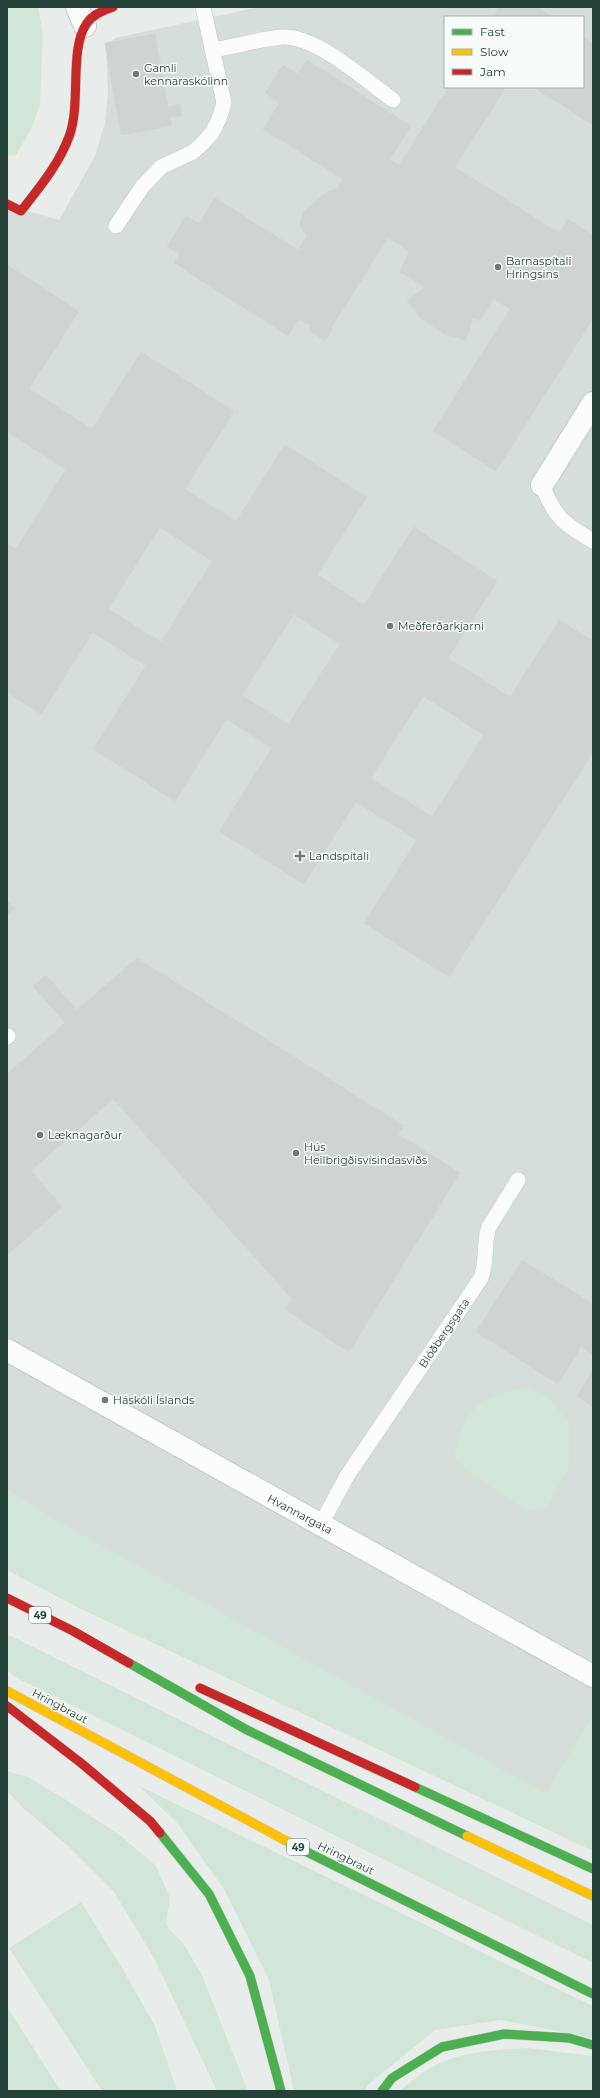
<svg xmlns="http://www.w3.org/2000/svg" width="600" height="2098" viewBox="0 0 600 2098" font-family="Montserrat,sans-serif">
<style>
.built{fill:#d6dedb;fill-rule:evenodd}
.green{fill:#d1e6d8}
.building{fill:#cfd4d2;stroke:#d1d6d4;fill-rule:evenodd}
.lines{fill:none;stroke-linecap:round;stroke-linejoin:round}
.lane-casing{stroke:#c5cac8;stroke-width:16}
.street-casing{stroke:#c5cac8;stroke-width:24}
.fast-casing{stroke:#c3cbc8;stroke-width:10}
.slow-casing{stroke:#c3cbc8;stroke-width:10}
.jam-casing{stroke:#c3cbc8;stroke-width:10}
.lane{stroke:#fcfcfc;stroke-width:15}
.street{stroke:#fcfcfc;stroke-width:22}
.fast{stroke:#4caf50;stroke-width:9}
.slow{stroke:#ffc107;stroke-width:9}
.jam{stroke:#c62828;stroke-width:9}
.poi-dot{fill:#697e78;stroke:#f7fbf9;stroke-width:1.5}
.labels{text-anchor:middle;stroke-width:3;stroke-linejoin:round;paint-order:stroke}
.shield{fill:#f7fbf9;stroke:#637a73;stroke-width:1}
.shield-label{font-size:10px;font-weight:bold;fill:#24423a}
.poi-label{font-size:11px;fill:#24423a;stroke:#f7fbf9;text-anchor:start}
.street-label{font-size:11px;fill:#24423a;stroke:#f7fbf9}
</style>
<rect width="100%" height="100%" fill="#e8edeb"/>
<path class="built" d="M260 7H593V1810L540 1806 7 1492V205L59 220 95 156 105 123 108 91 106 51 108 44 115 38ZM445 17H583V87H445Z"/>
<path class="green" d="M7 7H38L43 34 40 104 31 130 16 155H7Z
M528 1387 551 1400 569 1424V1466L547 1507 528 1511 471 1474 454 1456C468 1403 477 1400 528 1387Z
M7 1489 57 1521 546 1794 591 1718 593 1719V1851L77 1607 7 1570Z
M7 1634 593 1925V1963L21 1680 7 1671Z
M7 1771 28 1777 63 1798 121 1836 156 1866 170 1898 166 1923 169 1929 183 1943 202 1975 248 2091H217L155 1960 114 1892 68 1846 24 1809 7 1791Z
M139 1786 593 2006V2038L501 2020 435 2030 368 2085 364 2091H294L269 1980 224 1889 177 1823Z
M81 1902 121 1966 155 2026 177 2091H102L9 1948Z
M7 2007 61 2091H7Z
M529 2048 593 2056V2091H400C438 2053 478 2050 529 2048Z"/>
<path class="building" d="M499 7H537L552 17H493Z
M155 34 168 107 180 104 182 116 170 118 172 126 121 135 105 43Z
M583 37 593 43V125L533 87H583Z
M307 60 411 126 390 159 399 165 449 87H500L504 90 455 167 559 233 568 219 593 235V319L496 471 433 431 510 309 494 299 480 321 473 317 466 340 445 335 421 318 407 301 425 287 400 272 409 251 388 238 331 328 333 329 325 341 309 330 312 326 299 319 288 336 174 263 180 254 167 246 186 216 199 224 215 198 298 250 307 236 302 230 300 223 304 211 328 191 337 189 343 179 263 129 280 102 265 93 283 65 297 74Z
M7 265 79 311 29 389 92 429 141 352 234 411 185 489 236 521 285 445 367 497 317 575 364 605 414 527 497 581 448 658 510 697 559 620 593 641V752L449 977 364 923 417 840 356 802 304 884 219 831 272 748 227 719 175 801 93 749 146 666 93 632 41 714 7 692V543L16 549 66 469 7 432ZM160 527 212 561 161 642 108 609ZM294 614 340 644 288 724 242 695ZM423 696 484 735 432 817 371 778Z
M7 900 15 909 7 915Z
M137 958 197 1025 31 1171 62 1207 7 1255V1074L65 1023 33 986 46 975 77 1010Z
M137 958 404 1126 398 1134 460 1173 349 1352 285 1309 292 1299 113 1099 197 1025Z
M522 1260 593 1304V1355L581 1347 558 1384 476 1332Z
M593 1371V1407L577 1396Z"/>
<g class="lines">
<g class="lane-casing">
<path id="lane" d="M212 50C235 47 259 39 282 37 316 35 365 80 393 100
M116 226 142 187 161 167 193 152 203 143 212 133 219 119 224 103 203 7
M542 485C556 519 562 522 593 541
M7 1037 8 1036
M321 1524 347 1476 481 1278C488 1258 483 1243 489 1227L518 1180"/>
</g>
<g class="street-casing">
<path id="street" d="M77 7 85 26
M542 485 593 403
M7 1350 593 1676"/>
</g>
<g class="fast-casing">
<path id="fast" d="M129 1663 247 1730 467 1836
M415 1787 593 1869
M160 1833 209 1894 250 1976 281 2091
M305 1851 593 1994
M382 2091 392 2078 442 2047 504 2034 569 2038 593 2045"/>
</g>
<g class="slow-casing">
<path id="slow" d="M7 1691 305 1851
M467 1836 593 1896"/>
</g>
<g class="jam-casing">
<path id="jam" d="M7 204 21 211C40 187 60 163 70 134 81 101 69 48 87 23 93 14 103 11 113 7
M7 1598 73 1631 129 1663
M200 1688 415 1787
M7 1706 81 1763 150 1821 160 1833"/>
</g>
<use href="#lane" class="lane"/>
<use href="#street" class="street"/>
<use href="#fast" class="fast"/>
<use href="#slow" class="slow"/>
<use href="#jam" class="jam"/>
</g>
<g class="poi-dot">
<circle cx="136" cy="74" r="4"/>
<circle cx="498" cy="267" r="4"/>
<circle cx="390" cy="626" r="4"/>
<path d="M298 850h4v4h4v4h-4v4h-4v-4h-4v-4h4z"/>
<circle cx="40" cy="1135" r="4"/>
<circle cx="296" cy="1153" r="4"/>
<circle cx="105" cy="1400" r="4"/>
</g>
<g class="labels">
<g class="shield">
<rect x="29" y="1607" width="22" height="16" rx="3"/>
<rect x="287" y="1839" width="22" height="16" rx="3"/>
</g>
<g class="shield-label">
<text x="40" y="1619">49</text>
<text x="298" y="1851">49</text>
</g>
<g class="poi-label">
<text x="144" y="72">Gamli<tspan x="144" dy="13">kennaraskólinn</tspan></text>
<text x="506" y="265">Barnaspítali<tspan x="506" dy="13">Hringsins</tspan></text>
<text x="398" y="630">Meðferðarkjarni</text>
<text x="309" y="860">Landspítali</text>
<text x="48" y="1139">Læknagarður</text>
<text x="304" y="1151">Hús<tspan x="304" dy="13">Heilbrigðisvísindasviðs</tspan></text>
<text x="113" y="1404">Háskóli Íslands</text>
</g>
<g class="street-label">
<text transform="translate(444 1333) rotate(-56)" y="4">Blóðbergsgata</text>
<text transform="translate(300 1514) rotate(28)" y="4">Hvannargata</text>
<text transform="translate(60 1706) rotate(28)" y="4">Hringbraut</text>
<text transform="translate(346 1858) rotate(26)" y="4">Hringbraut</text>
</g>
</g>
<rect width="600" height="2098" fill="none" stroke="#24423a" stroke-width="16"/>
<rect x="444" y="16" width="140" height="72" fill="#f7fbf9" stroke="#a3b1ad"/>
<rect x="452" y="29" width="20" height="6" fill="#4caf50" stroke="#a3b1ad"/>
<text x="480" y="36" font-size="12" fill="#24423a">Fast</text>
<rect x="452" y="49" width="20" height="6" fill="#ffc107" stroke="#a3b1ad"/>
<text x="480" y="56" font-size="12" fill="#24423a">Slow</text>
<rect x="452" y="69" width="20" height="6" fill="#c62828" stroke="#a3b1ad"/>
<text x="480" y="76" font-size="12" fill="#24423a">Jam</text>
</svg>
